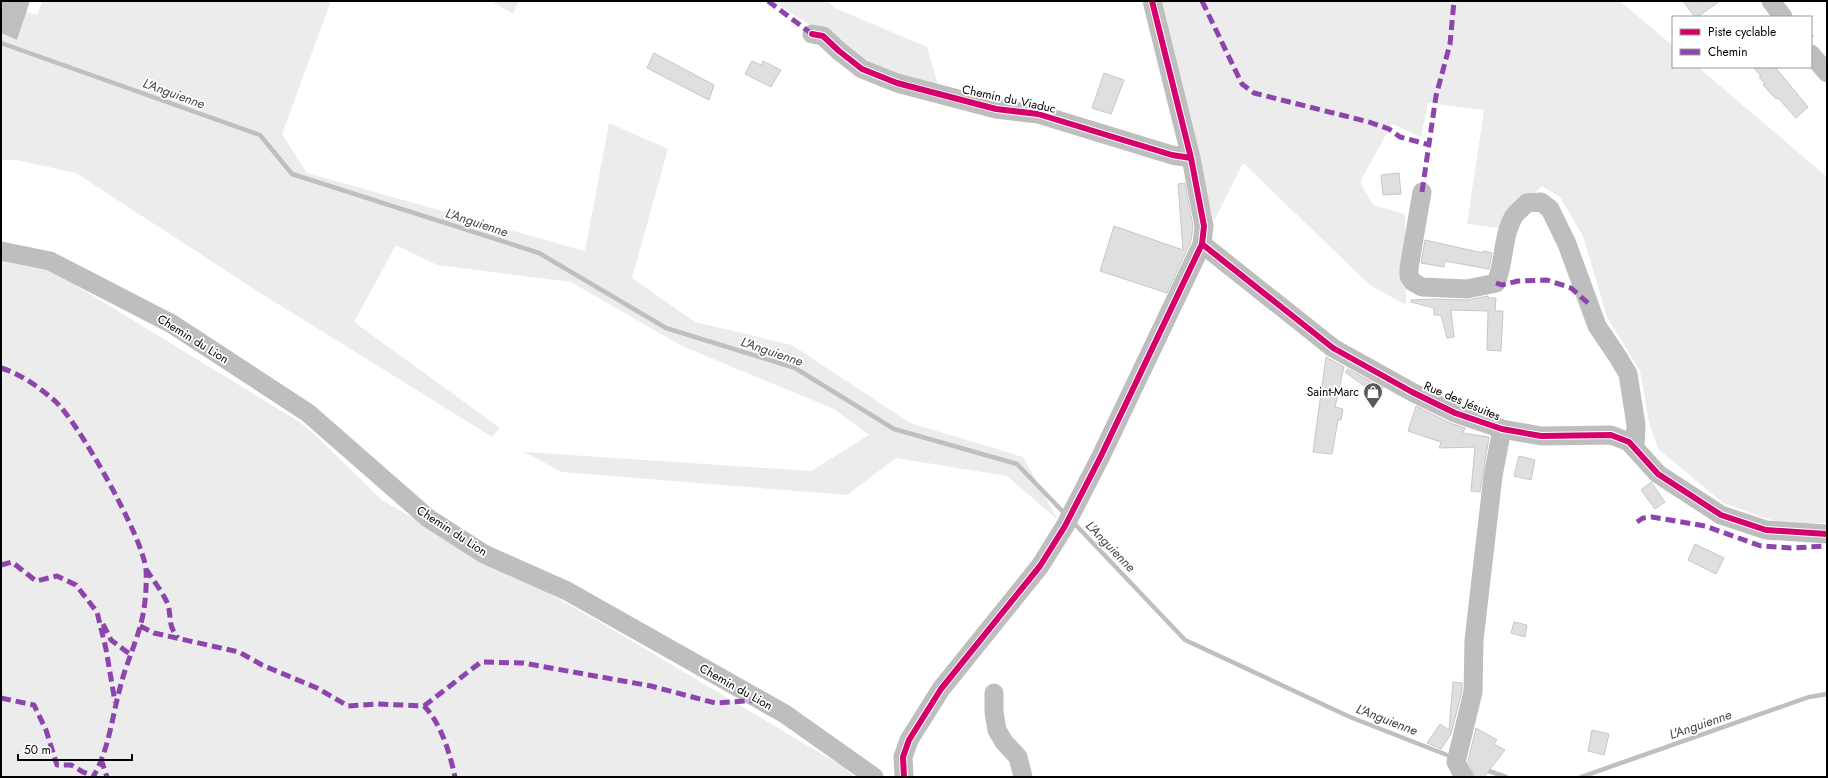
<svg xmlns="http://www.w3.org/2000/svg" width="1828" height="778" viewBox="0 0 1828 778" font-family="Jost,sans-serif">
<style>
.green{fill:#ececec}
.water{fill:#bfbfbf}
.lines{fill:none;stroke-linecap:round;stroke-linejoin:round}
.stream{stroke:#bfbfbf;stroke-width:4.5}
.building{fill:#dfdfdf;stroke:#c7c7c7}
.path{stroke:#b9b9b9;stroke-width:2.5;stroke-dasharray:1 2;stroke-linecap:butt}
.minor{stroke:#bebebe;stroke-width:19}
.quiet{stroke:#8e44ad;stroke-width:5;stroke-dasharray:10 5;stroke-linecap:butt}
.cycleway-casing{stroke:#fff;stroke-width:8}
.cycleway{stroke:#d6006c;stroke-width:6}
.labels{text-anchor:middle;stroke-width:3.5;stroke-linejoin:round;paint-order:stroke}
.street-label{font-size:12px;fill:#000;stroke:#fff}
.poi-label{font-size:12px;fill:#000;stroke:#fff;text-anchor:end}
.water-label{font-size:13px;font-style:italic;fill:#444;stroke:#fff}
</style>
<rect width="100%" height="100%" fill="#fff"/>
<path class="green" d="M42 1H331L282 134 307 173 585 251 609 123 668 149 632 278 695 322 792 345 910 423 1023 457 1058 520 1007 476 896 458 847 495 562 472 524 452 811 471 869 435 834 409 682 346 571 282 437 265 396 245 354 322 500 428 492 437 254 289 76 173 16 160H1V33L17 40 26 12 37 15Z
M491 1H519L513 14Z
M772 1H827L835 8 927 47 939 88 891 75Z
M1159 1H1620L1673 46V67H1698L1827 177V523H1780L1723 503 1658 449 1649 422 1640 371 1607 317 1583 236 1560 197 1542 186 1499 228 1467 224 1484 110 1428 103 1421 137 1392 124 1360 182 1373 205 1405 214 1406 305 1371 286 1243 163 1214 221Z
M1 257 44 266 298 421 313 433 383 501 598 621 842 766 855 777H1Z"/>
<path class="water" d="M1 1H30L17 40 1 33Z"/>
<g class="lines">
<path class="stream" d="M1 43 260 135 292 174 539 253 666 328 795 368 894 429 1017 464 1066 515
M1073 522 1185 640 1350 717 1452 757
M1483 769 1506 777
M1581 777 1809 697 1827 694"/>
</g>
<path class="building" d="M1683 1H1720L1697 17H1695Z
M654 53 714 85 709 100 647 68Z
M752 61 761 65 763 61 781 70 771 87 745 74Z
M1753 67H1775L1808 107 1796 118 1778 98 1776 99 1763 85 1765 84 1759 77 1761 76Z
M1104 73 1124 80 1111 114 1092 108Z
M1399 173 1401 194 1383 195 1381 175Z
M1185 183 1193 226 1191 241 1167 293 1100 271 1114 226 1183 250 1178 184Z
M1425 240 1483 253V251L1492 253 1489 269 1445 261 1444 267 1421 263Z
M1488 296V298H1496L1495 311H1503L1501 351 1487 350 1488 311 1451 310 1454 337 1447 338 1441 315H1434V308L1411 302V300L1434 299 1467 300Z
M1326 357 1344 367 1335 407 1343 409 1341 420H1338L1332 454 1313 452Z
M1348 369 1383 388 1377 395 1345 372Z
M1416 406 1450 423 1465 428 1463 433 1489 437 1480 492 1471 491 1475 447 1439 448 1441 442 1408 431Z
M1519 456 1535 460 1531 480 1514 476Z
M1651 482 1665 502 1655 509 1641 490Z
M1695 544 1724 558 1716 574 1688 560Z
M1514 622 1527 625 1525 637 1511 633Z
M1453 682 1462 683V691L1451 734 1441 749 1427 743 1440 724 1449 730Z
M1476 728 1497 740 1494 744 1505 750 1484 777H1475L1468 761Z
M1592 730 1609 734 1604 755 1588 751Z"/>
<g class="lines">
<path class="path" d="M1811 33 1814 38"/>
<path class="minor" d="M1771 1 1783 17
M812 34 823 36 839 51 862 69 897 83 996 109 1038 114 1172 155 1191 158
M1811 54 1827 73
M1422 192 1409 268V276L1413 282 1422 287 1467 289 1496 283C1505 261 1502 236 1514 216 1518 211 1523 207 1527 203L1541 202 1550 209 1567 244 1597 326 1618 357 1628 374 1636 425 1635 449
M1202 244 1333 348 1412 392 1455 413 1502 429 1541 436 1611 435 1629 442 1658 474 1721 515 1766 530 1827 534
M1 251 50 261 172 324 308 413 428 518 484 554 567 591 785 714 874 777
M994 693V712L997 730 1004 742 1018 757 1023 777
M904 777 903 757 909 740 941 689 1040 566 1065 526 1101 456 1202 244 1204 226 1191 158 1152 1
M1464 777 1456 762 1473 692 1474 640 1493 476 1502 429"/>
<path class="quiet" d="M768 1 812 34
M1202 1 1242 84 1254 93 1369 122 1389 129 1400 137 1430 145
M1422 192 1436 96 1450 44 1454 1
M1496 283 1502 285 1518 281 1547 280 1571 288 1588 303
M1 368C21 374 40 388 55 401 79 423 144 539 146 570 147 588 145 610 140 627 134 648 125 667 120 688 112 717 109 750 93 777
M1637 522 1643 518 1652 517 1705 526 1761 546 1791 548 1827 546
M1 565 12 562 36 581 57 576 76 585 97 612 106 649 115 702
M146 569C151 577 166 597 168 605 172 619 167 624 178 638
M103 624 111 640 131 655
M140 626 154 633 239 652 262 665 317 688 348 706 377 704 424 706C441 723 450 754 455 777
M1 698 34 705 46 730 57 765H71L83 772 94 776
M424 706 481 662 523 663 651 686 715 703 759 700
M101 759 107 777"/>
<g class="cycleway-casing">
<path id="cycleway" d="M812 34 823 36 839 51 862 69 897 83 996 109 1038 114 1172 155 1191 158
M1202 244 1333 348 1412 392 1455 413 1502 429 1541 436 1611 435 1629 442 1658 474 1721 515 1766 530 1827 534
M904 777 903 757 909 740 941 689 1040 566 1065 526 1101 456 1202 244 1204 226 1191 158 1152 1"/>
</g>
<use href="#cycleway" class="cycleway"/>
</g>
<defs>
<g id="shop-pin" transform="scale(1)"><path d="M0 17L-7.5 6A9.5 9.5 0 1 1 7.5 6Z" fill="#595959" stroke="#fff"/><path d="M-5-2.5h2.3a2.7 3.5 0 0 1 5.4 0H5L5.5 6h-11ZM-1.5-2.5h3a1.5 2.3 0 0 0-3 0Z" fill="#fff"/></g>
</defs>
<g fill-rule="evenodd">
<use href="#shop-pin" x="1373" y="392"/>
</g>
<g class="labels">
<g class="street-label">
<text transform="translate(1009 99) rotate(12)" y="4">Chemin du Viaduc</text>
<text transform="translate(193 339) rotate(32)" y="4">Chemin du Lion</text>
<text transform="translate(1462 401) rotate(23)" y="4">Rue des Jésuites</text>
<text transform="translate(452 531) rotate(33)" y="4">Chemin du Lion</text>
<text transform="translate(736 687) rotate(29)" y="4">Chemin du Lion</text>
</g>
<g class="poi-label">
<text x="1359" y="396">Saint-Marc</text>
</g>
<g class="water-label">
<text transform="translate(174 93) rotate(20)" y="5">L'Anguienne</text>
<text transform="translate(477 222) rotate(18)" y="5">L'Anguienne</text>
<text transform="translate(772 351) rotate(19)" y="5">L'Anguienne</text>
<text transform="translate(1111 546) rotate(46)" y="5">L'Anguienne</text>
<text transform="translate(1387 719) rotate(21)" y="5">L'Anguienne</text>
<text transform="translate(1700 724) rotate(-19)" y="5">L'Anguienne</text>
</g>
</g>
<rect width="1828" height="778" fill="none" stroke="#000000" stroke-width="4"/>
<rect x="1672" y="16" width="140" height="52" fill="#ffffff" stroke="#999999"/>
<rect x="1680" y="29" width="20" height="6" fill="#d6006c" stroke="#999999"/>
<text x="1708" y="36" font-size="12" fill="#000000">Piste cyclable</text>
<rect x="1680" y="49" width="20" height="6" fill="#8e44ad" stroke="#999999"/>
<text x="1708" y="56" font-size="12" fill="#000000">Chemin</text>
<path d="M18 754v6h114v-6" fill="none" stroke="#000000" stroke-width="2"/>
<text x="24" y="754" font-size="12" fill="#000000" stroke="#ffffff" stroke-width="3" paint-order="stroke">50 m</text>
</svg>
